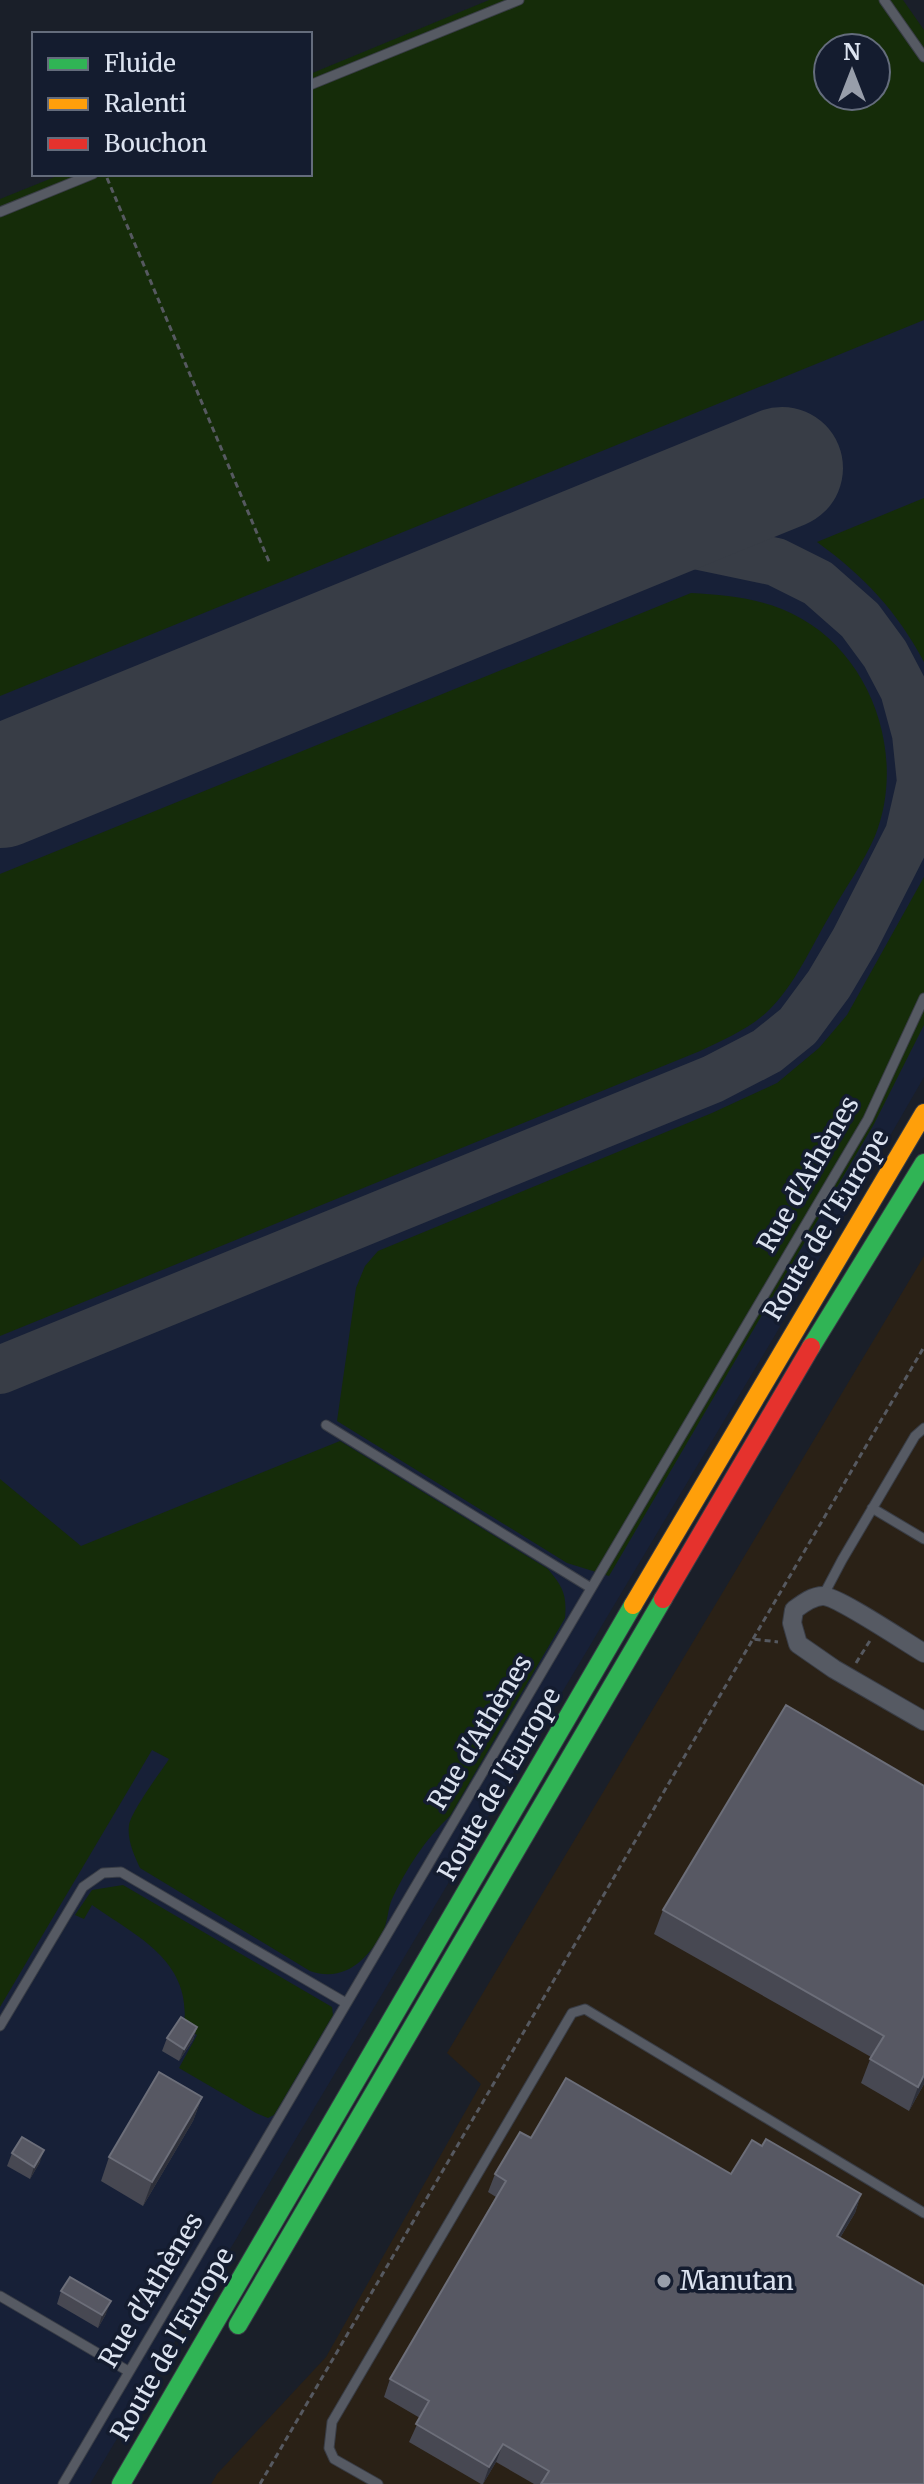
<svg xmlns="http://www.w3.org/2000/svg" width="924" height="2484" viewBox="0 0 924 2484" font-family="Merriweather,serif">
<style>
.industrial{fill:#2a2116}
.built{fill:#172037;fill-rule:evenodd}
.green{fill:#152c09;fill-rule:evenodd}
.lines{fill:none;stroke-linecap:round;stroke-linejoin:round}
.taxiway{stroke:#383d46;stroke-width:48}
.runway{stroke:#383d46;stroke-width:122}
.lane-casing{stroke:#393d46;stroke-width:11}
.street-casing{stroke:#393d46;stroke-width:20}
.fast-casing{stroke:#393d46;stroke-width:20}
.slow-casing{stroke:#393d46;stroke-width:20}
.jam-casing{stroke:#393d46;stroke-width:20}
.path{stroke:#565960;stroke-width:3;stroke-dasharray:6 4;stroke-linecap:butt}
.lane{stroke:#565a63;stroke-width:9}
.street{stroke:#565a63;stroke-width:18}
.fast{stroke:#30b455;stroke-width:18}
.slow{stroke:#ff9f0a;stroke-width:18}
.jam{stroke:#e5322d;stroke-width:18}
.wall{fill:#474852}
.shaded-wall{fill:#2e303a}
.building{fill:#575863;stroke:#6c6e79;stroke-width:2}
.poi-dot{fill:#989eaa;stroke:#141c2f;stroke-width:3}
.labels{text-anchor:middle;stroke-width:7;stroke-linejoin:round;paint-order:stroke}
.street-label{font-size:26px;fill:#dce3f0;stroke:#141c2f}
.poi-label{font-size:26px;fill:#dce3f0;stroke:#141c2f;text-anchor:start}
</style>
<rect width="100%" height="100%" fill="#1a1f29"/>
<path class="industrial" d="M924 1256V2484H211L217 2474 326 2357 481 2084 447 2053Z"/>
<path class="built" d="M489 0 924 31V1077L774 1337 90 2484H0V199L62 174H310V74ZM828 48H876V96H828Z"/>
<path class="green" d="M489 0H903L924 30V320L0 696V199L62 174H310V74ZM828 48H876V96H828Z
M924 498V662C897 611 864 576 817 542Z
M691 593C729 595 768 599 802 619 874 660 906 759 875 836 864 862 844 890 830 915 811 947 795 985 768 1011 749 1029 723 1040 700 1051L0 1336V874Z
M924 877V1025L874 1124 609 1576 567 1563 337 1421 356 1288 365 1266 378 1251 712 1113 777 1083 819 1048 847 1015Z
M340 1441 548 1569C563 1587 567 1595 565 1618L450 1816C426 1838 406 1869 392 1899 388 1908 388 1919 384 1929 369 1959 345 1983 310 1971L140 1868C134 1855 127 1840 129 1825 132 1810 160 1773 169 1759L152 1750 0 2007V1479L81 1546Z
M123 1885 332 2007 333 2015 274 2115 268 2118 256 2113 179 2068 197 2035 184 2026C192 1961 138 1937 92 1905L84 1919 75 1915 92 1890Z"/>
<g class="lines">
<path class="taxiway" d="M0 1370 713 1079 767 1051 798 1026 829 984 855 940 909 834 921 782 916 734 904 690 885 654 860 620 818 583 776 562 695 545 630 541 576 552"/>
<path class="runway" d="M0 787 782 468"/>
<g class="lane-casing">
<path id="lane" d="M884 0 924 57
M310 85 519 0
M0 212 93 174
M326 1425 591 1588
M872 1508 924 1539
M823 1596 842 1560 915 1436 924 1428
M0 2026 83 1887 103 1873 121 1872 346 2003
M0 2296 128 2371
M63 2484 868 1119 924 998
M378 2484 334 2459 329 2448 332 2422 572 2013 585 2009 924 2213"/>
</g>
<g class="street-casing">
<path id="street" d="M924 1653C907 1643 837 1596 823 1596 812 1596 802 1604 794 1610L792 1623 798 1644 834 1669 924 1721"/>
</g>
<g class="fast-casing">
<path id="fast" d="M811 1347 924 1163
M238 2325 663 1599
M121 2484 633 1605"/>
</g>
<g class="slow-casing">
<path id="slow" d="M633 1605 924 1113"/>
</g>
<g class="jam-casing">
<path id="jam" d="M663 1599 811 1347"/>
</g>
<path class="path" d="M107 178 270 564
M753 1639 924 1347
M856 1663 871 1639
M260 2484 753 1639 778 1642"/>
<use href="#lane" class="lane"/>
<use href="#street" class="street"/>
<use href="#fast" class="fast"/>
<use href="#slow" class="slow"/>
<use href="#jam" class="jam"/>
</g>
<path class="wall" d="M924 1786V2084L909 2111 861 2083 871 2057 654 1934 663 1910Z
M197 2027 193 2040 179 2061 162 2051 167 2038Z
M202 2097 193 2121 143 2206 101 2181 109 2157Z
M531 2138 731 2174 762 2146 861 2194 855 2213 840 2238 924 2484H534L496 2462 483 2484H481L409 2442 420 2418 384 2397 390 2379 496 2197 488 2192 495 2174Z
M12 2153 40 2162 30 2179 7 2166Z
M61 2291 106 2314 98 2328 57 2304Z"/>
<path class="shaded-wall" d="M197 2027 193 2040 179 2061 184 2049Z
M924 2075V2084L909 2111 918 2087Z
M202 2097 193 2121 143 2206 152 2182Z
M44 2150 40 2162 30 2179 34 2167Z
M861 2194 855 2213 830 2254 837 2236Z
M111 2301 106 2314 98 2328 102 2315Z
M503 2444 496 2462 483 2484 489 2467Z"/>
<path class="building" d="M786 1705 924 1786V2075L918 2087 870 2059 884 2036 663 1910Z
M181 2017 197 2027 184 2049 167 2038Z
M159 2072 202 2097 152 2182 109 2157Z
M566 2078 731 2174 752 2140 762 2146 766 2139 861 2194 837 2236 924 2286V2484H541L549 2471 503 2444 489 2467 416 2424 429 2401 390 2379 506 2181 495 2174 520 2132 531 2138Z
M22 2137 44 2150 34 2167 12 2153Z
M70 2277 111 2301 102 2315 61 2291Z"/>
<circle class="poi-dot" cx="664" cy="2281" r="8"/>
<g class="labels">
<g class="street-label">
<text transform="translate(808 1174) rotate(-60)" y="9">Rue d'Athènes</text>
<text transform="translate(826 1225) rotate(-59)" y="9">Route de l'Europe</text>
<text transform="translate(480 1732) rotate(-59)" y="9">Rue d'Athènes</text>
<text transform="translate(499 1784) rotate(-60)" y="9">Route de l'Europe</text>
<text transform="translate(151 2290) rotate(-59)" y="9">Rue d'Athènes</text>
<text transform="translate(172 2344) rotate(-60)" y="9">Route de l'Europe</text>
</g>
<g class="poi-label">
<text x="680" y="2290">Manutan</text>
</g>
</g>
<rect x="32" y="32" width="280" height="144" fill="#141c2f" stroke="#646c7c" stroke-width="2"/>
<rect x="48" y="58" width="40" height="12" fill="#30b455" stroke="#646c7c" stroke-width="2"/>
<text x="104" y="72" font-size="24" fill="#dce3f0">Fluide</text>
<rect x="48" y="98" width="40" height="12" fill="#ff9f0a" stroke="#646c7c" stroke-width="2"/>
<text x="104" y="112" font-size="24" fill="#dce3f0">Ralenti</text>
<rect x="48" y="138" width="40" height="12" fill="#e5322d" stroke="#646c7c" stroke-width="2"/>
<text x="104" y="152" font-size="24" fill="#dce3f0">Bouchon</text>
<g transform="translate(852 72)"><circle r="38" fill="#141c2f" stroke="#646c7c" stroke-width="2"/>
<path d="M0-6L14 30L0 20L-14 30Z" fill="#989eaa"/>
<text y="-12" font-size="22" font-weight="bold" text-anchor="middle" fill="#dce3f0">N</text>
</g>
</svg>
